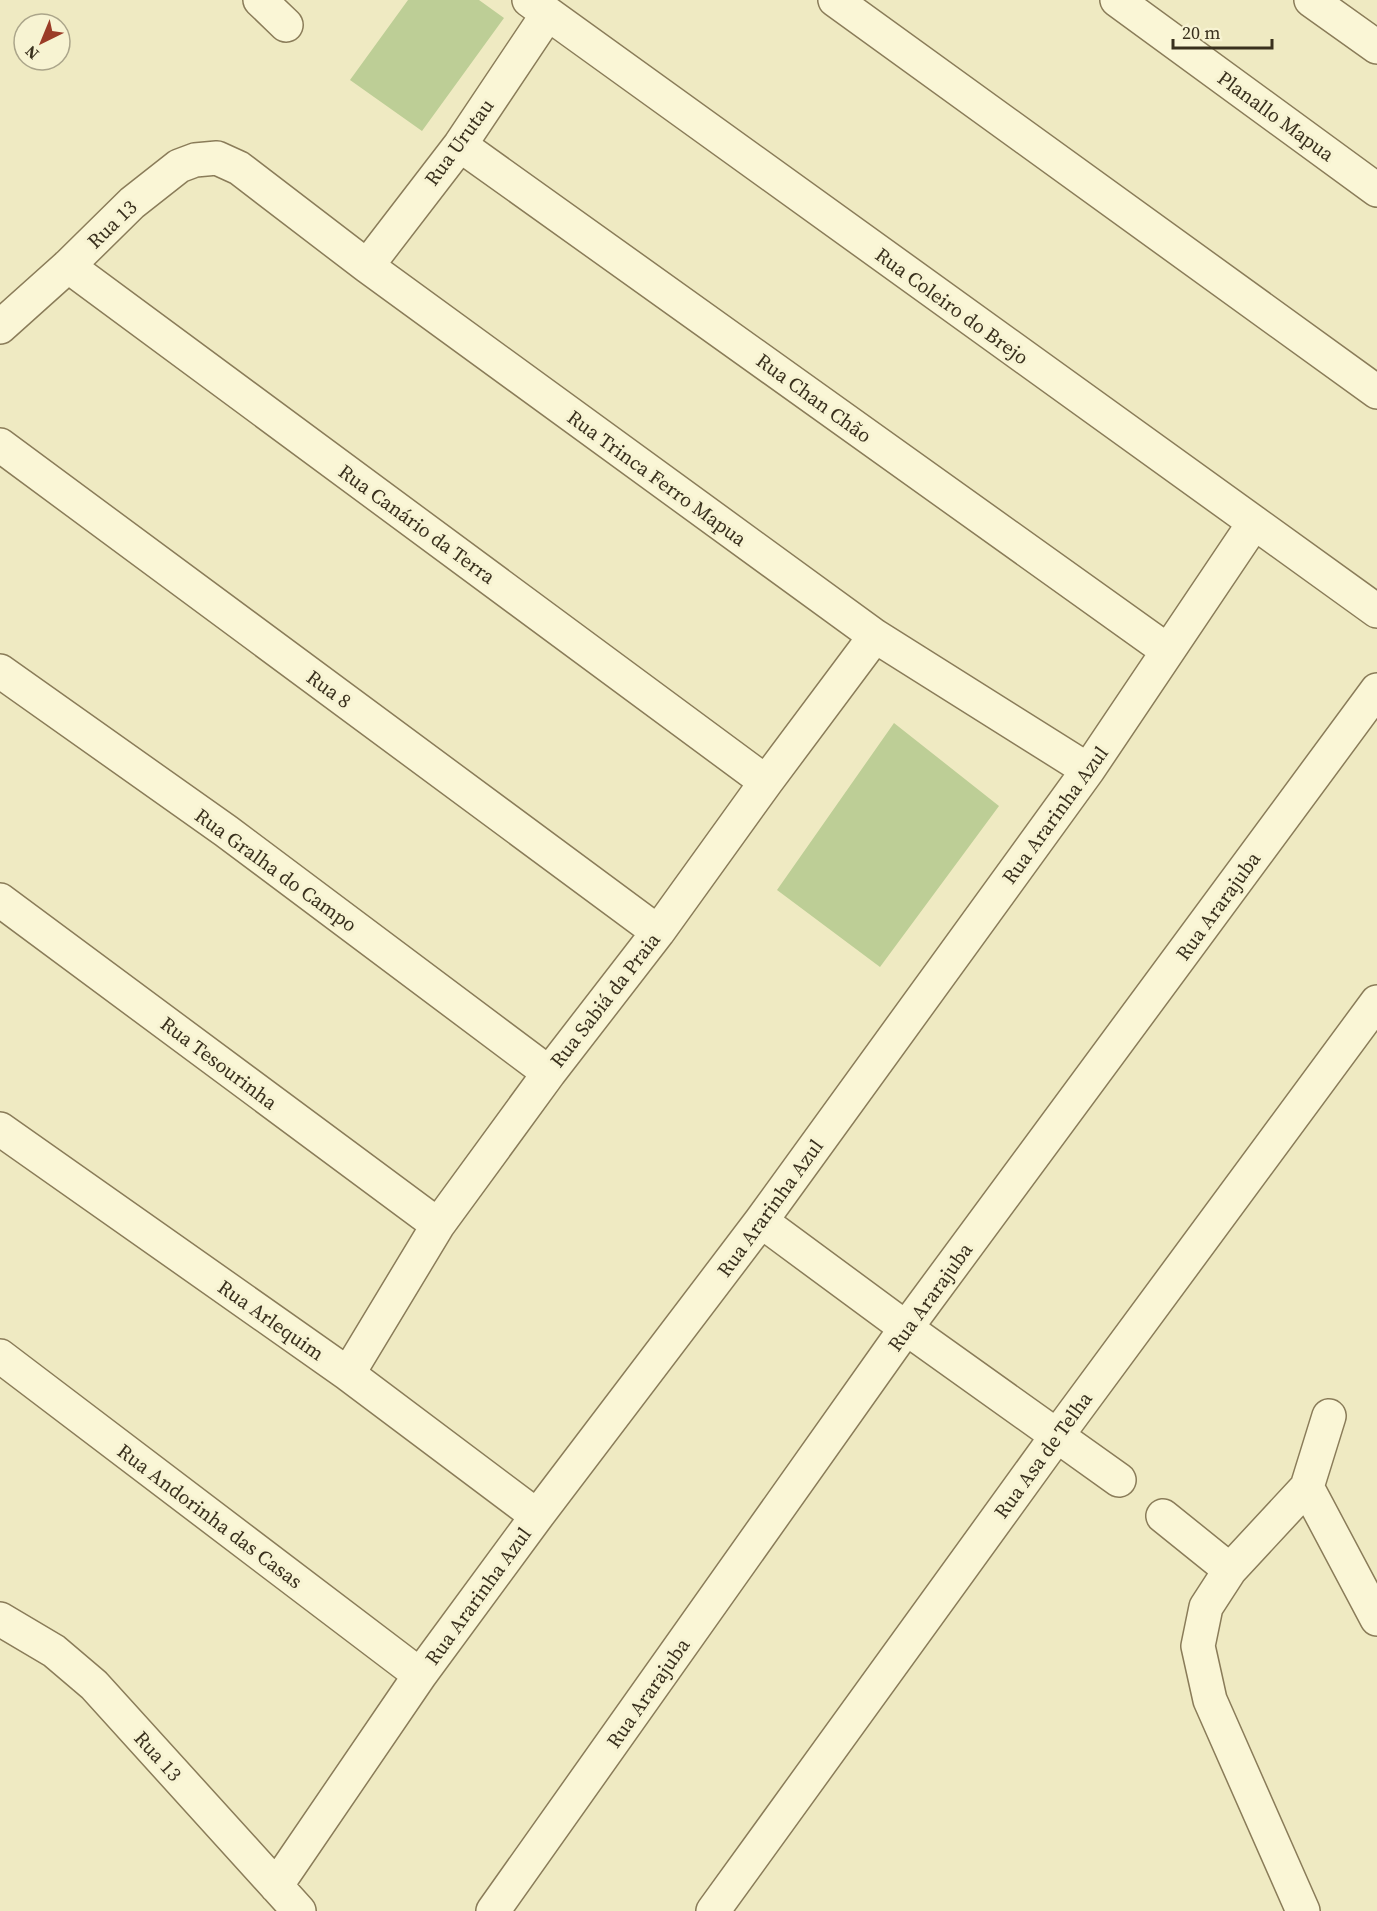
<svg xmlns="http://www.w3.org/2000/svg" width="1377" height="1911" viewBox="0 0 1377 1911" font-family="'Source Serif 4',serif">
<style>
.grass{fill:#bdce96}
.lines{fill:none;stroke-linecap:round;stroke-linejoin:round}
.minor-casing{stroke:#8a7c59;stroke-width:36}
.minor{stroke:#faf6d6;stroke-width:33}
.labels{text-anchor:middle;stroke-width:6;stroke-linejoin:round;paint-order:stroke}
.street-label{font-size:20px;fill:#39301d;stroke:#f7f3d2}
</style>
<rect width="100%" height="100%" fill="#efeac2"/>
<path class="grass" d="M408 0H479L504 18 422 131 350 80Z
M894 723 999 806 880 967 777 890Z"/>
<g class="lines">
<g class="minor-casing">
<path id="minor" d="M260 0 286 25
M529 0 1377 611
M835 0 1377 392
M1117 0 1377 190
M1311 0 1377 47
M460 145 1168 651
M68 266 766 782
M367 266 460 145 547 15
M0 327 68 266 132 203 179 166 195 160 217 158 239 168 367 266 875 636 1088 770
M0 445 658 932
M0 671 226 831 549 1073
M0 900 438 1225
M0 1129 348 1374 537 1516
M761 1221 906 1328 1119 1480
M0 1356 420 1675
M348 1374 438 1225 549 1073 658 932 766 782 875 636
M1307 1487 1377 1619
M1163 1516 1230 1570
M0 1619 54 1651 94 1685 299 1911
M276 1886 420 1675 537 1516 761 1221 1088 770 1254 523
M493 1911 906 1328 1377 690
M713 1911 1056 1437 1377 1002
M1303 1911 1210 1700 1198 1646 1206 1607 1230 1570 1307 1487 1329 1416"/>
</g>
<use href="#minor" class="minor"/>
</g>
<g class="labels">
<g class="street-label">
<text transform="translate(1276 116) rotate(36)" y="7">Planallo Mapua</text>
<text transform="translate(459 142) rotate(-54)" y="7">Rua Urutau</text>
<text transform="translate(112 224) rotate(-44)" y="7">Rua 13</text>
<text transform="translate(952 306) rotate(36)" y="7">Rua Coleiro do Brejo</text>
<text transform="translate(814 398) rotate(36)" y="7">Rua Chan Chão</text>
<text transform="translate(657 478) rotate(36)" y="7">Rua Trinca Ferro Mapua</text>
<text transform="translate(417 524) rotate(36)" y="7">Rua Canário da Terra</text>
<text transform="translate(329 689) rotate(36)" y="7">Rua 8</text>
<text transform="translate(1055 815) rotate(-54)" y="7">Rua Ararinha Azul</text>
<text transform="translate(276 870) rotate(36)" y="7">Rua Gralha do Campo</text>
<text transform="translate(1218 906) rotate(-54)" y="7">Rua Ararajuba</text>
<text transform="translate(605 1000) rotate(-52)" y="7">Rua Sabiá da Praia</text>
<text transform="translate(219 1063) rotate(37)" y="7">Rua Tesourinha</text>
<text transform="translate(770 1208) rotate(-54)" y="7">Rua Ararinha Azul</text>
<text transform="translate(930 1297) rotate(-54)" y="7">Rua Ararajuba</text>
<text transform="translate(271 1320) rotate(35)" y="7">Rua Arlequim</text>
<text transform="translate(1043 1455) rotate(-54)" y="7">Rua Asa de Telha</text>
<text transform="translate(210 1516) rotate(37)" y="7">Rua Andorinha das Casas</text>
<text transform="translate(478 1596) rotate(-54)" y="7">Rua Ararinha Azul</text>
<text transform="translate(648 1693) rotate(-55)" y="7">Rua Ararajuba</text>
<text transform="translate(158 1756) rotate(48)" y="7">Rua 13</text>
</g>
</g>
<g transform="translate(42 42) rotate(223)"><circle r="28" fill="#f7f3d2" stroke="#aba58a" stroke-width="1.5"/>
<path d="M0-4.5L10 22L0 15L-10 22Z" fill="#9b3c27"/>
<text y="-9" font-size="16" font-weight="bold" text-anchor="middle" fill="#39301d">N</text>
</g>
<path d="M1173 39v9h99v-9" fill="none" stroke="#39301d" stroke-width="3"/>
<text x="1182" y="39" font-size="18" fill="#39301d" stroke="#f7f3d2" stroke-width="4.5" paint-order="stroke">20 m</text>
</svg>
